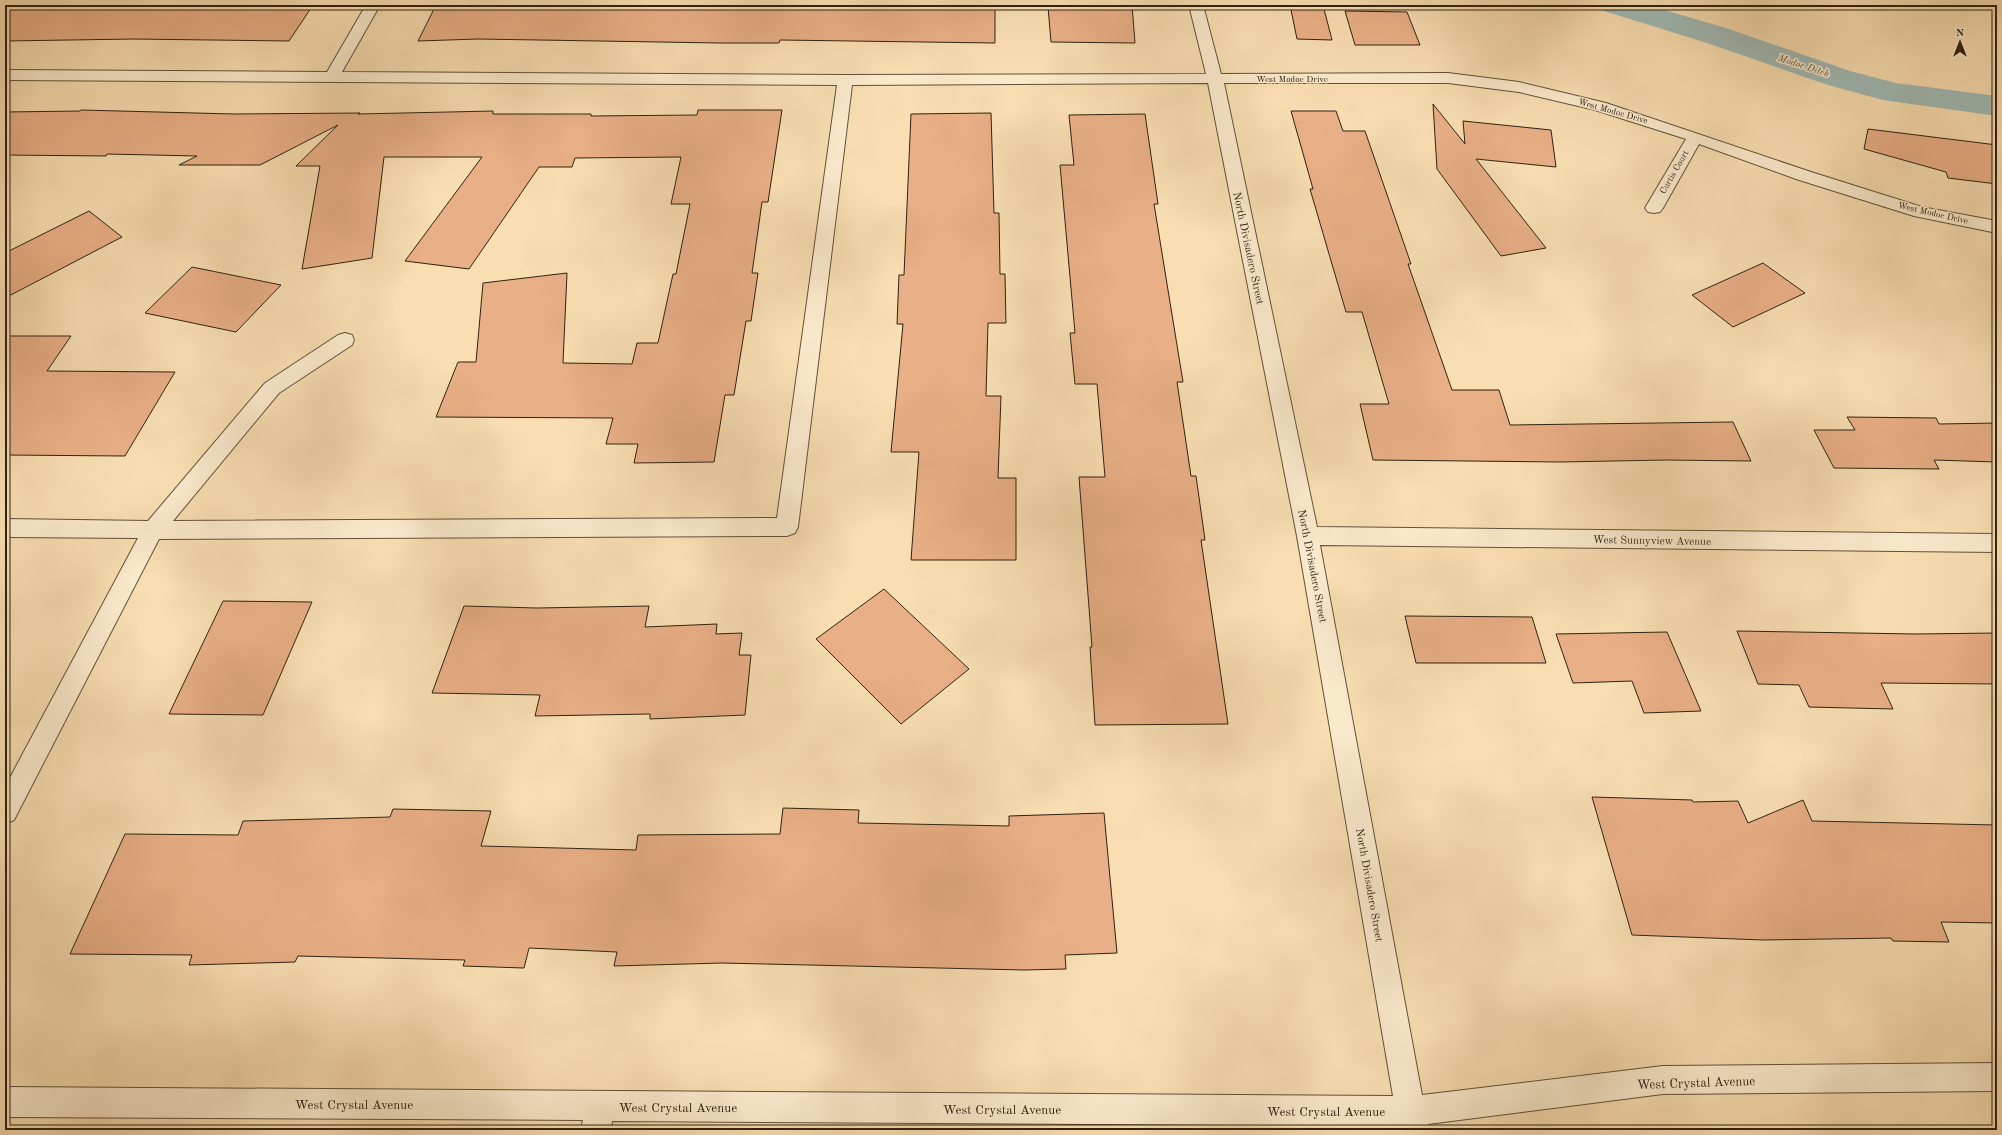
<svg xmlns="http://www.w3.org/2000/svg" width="2002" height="1135" viewBox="0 0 2002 1135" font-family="'Old Standard TT',serif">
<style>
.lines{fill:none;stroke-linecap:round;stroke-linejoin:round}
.canal{fill:#a0bab5;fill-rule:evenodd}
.building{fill:#e9af86;stroke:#2f2212}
.minor-casing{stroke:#61513a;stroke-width:2}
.minor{fill:#faeacc;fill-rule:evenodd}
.labels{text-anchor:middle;stroke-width:3;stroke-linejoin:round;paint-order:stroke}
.far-street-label{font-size:9px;fill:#2f2212;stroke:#faeacc}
.far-water-label{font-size:10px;font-style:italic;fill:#515043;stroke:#faeacc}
.street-label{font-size:11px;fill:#2f2212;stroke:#faeacc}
.near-street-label{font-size:13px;fill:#2f2212;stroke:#faeacc}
</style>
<rect width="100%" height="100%" fill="#f8deb1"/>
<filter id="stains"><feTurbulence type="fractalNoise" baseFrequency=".005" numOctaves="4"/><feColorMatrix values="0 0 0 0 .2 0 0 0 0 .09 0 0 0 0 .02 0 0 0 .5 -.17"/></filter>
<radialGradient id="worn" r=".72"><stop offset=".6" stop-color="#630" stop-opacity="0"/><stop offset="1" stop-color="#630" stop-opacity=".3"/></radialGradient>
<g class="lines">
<path class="canal" d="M1600 5H1647L1726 28 1850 71 1896 83 1997 96V116L1883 100 1828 85 1704 42 1604 11Z"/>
</g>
<path class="building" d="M5 5H313L289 41 133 39 5 41Z
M436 5H706L705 7 979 5V8H995V43L780 40 779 43H719L478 39 418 41Z
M1075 5H1132L1135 43 1051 42 1048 7H1075Z
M1290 5H1323L1332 40 1297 39Z
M1345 11 1407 12 1420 45H1355Z
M1433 104 1465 144 1463 121 1551 130 1556 167 1476 159 1546 248 1501 256 1437 169Z
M81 110 234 114 360 113 358 114 493 111V114H591V116L697 115 698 110H782L768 202H762L752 273H758L751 321H746L734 395H725L714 462 634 463 638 444H606L613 418 436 417 458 362H476L483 283 567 273 563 363 632 364 637 343H658L673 274H676L690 204H671L681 157 575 158 572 167H539L469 269 405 261 482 157H384L372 258 302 269 320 166H296L338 125 260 165H179L197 156 107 154 106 156 5 155V112L80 111Z
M1291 111H1336L1343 131H1365L1411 264H1408L1452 390H1499L1510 425 1733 422 1751 461 1666 460 1561 462 1373 460 1360 404H1389L1362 312H1346L1310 189H1313Z
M991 113 994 213H999L1000 274H1005L1006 323H988L986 396H1001L998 478H1016V560H911L919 452H891L903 324H897L899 275H904L911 114Z
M1145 114 1158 204H1154L1183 382H1177L1191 476H1196L1205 540H1201L1228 724 1095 725 1090 647H1092L1079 477H1105L1097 384H1075L1070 333H1075L1060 165H1074L1069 115Z
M1868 129 1997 145V184L1948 178 1946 172 1864 149Z
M89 211 122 237 5 298V253Z
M1763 263 1805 293 1733 327 1692 295Z
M192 267 281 285 236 332 145 313Z
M5 336H71L47 371 175 372 125 456 5 455Z
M1847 417 1936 418 1939 424 1997 423V462L1934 460 1939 469 1834 468 1814 430H1855Z
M884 589 969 669 901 724 816 639Z
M223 601 312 602 263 715 169 714Z
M464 606 537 608 649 606 645 627 717 624 716 634 742 633 739 655H751L745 715 650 719V714L535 716 540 695 432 693Z
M1405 616 1532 617 1546 663H1416Z
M1737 631 1915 634 1997 633V684L1881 683 1893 709 1809 707 1799 685 1758 684Z
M1667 632 1701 711 1644 713 1632 681 1573 683 1556 634Z
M1592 797 1692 800 1693 802 1738 801 1748 823 1803 800 1812 821 1997 825V923L1941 922 1949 942 1893 941 1891 938 1763 940 1632 935Z
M783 808 859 810 858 823 1009 826V816L1104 813 1117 953 1065 955 1066 969 1024 970 722 963 614 966 617 952 529 948 524 968 463 966 465 960 298 956 295 962 189 965 192 955 70 954 125 834 238 835 243 821 390 817 393 809 491 811 481 846 636 850 638 835 780 834Z"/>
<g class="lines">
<g class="minor-casing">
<path id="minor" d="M366 5H380L342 72 845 75 1206 74 1189 5H1203L1221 74 1448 73 1519 82 1606 103 1811 172 1922 207 1997 221V233L1914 216 1799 180 1699 144 1663 208 1660 212 1654 213 1648 212 1645 208 1686 139 1595 110 1519 92 1448 83H1224L1317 527 1997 534V552L1320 545 1422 1095 1663 1066 1997 1063V1091L1663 1094 1428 1124 1429 1130H1399L1398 1126 612 1121 611 1130H581L583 1120 5 1117V1087L1393 1096 1297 536 1208 83 852 85 798 527 795 533 787 536 159 539 14 820 5 824V787L138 538 5 537V519L148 521 265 383 338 335 345 333 352 335 354 340 352 345 279 393 173 521 777 518 837 85 5 80V70L327 72Z"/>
</g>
<use href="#minor" class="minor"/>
</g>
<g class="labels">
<g class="far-street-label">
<text x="1292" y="82">West Modoc Drive</text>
<text transform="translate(1613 111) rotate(16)" y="3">West Modoc Drive</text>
<text transform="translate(1674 172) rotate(-60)" y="3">Curtis Court</text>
<text transform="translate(1933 213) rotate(13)" y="3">West Modoc Drive</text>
</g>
<g class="far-water-label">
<text transform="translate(1804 65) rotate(18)" y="4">Modoc Ditch</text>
</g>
<g class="street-label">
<text transform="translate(1249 248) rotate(78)" y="4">North Divisadero Street</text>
<text transform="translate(1652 540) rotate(1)" y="4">West Sunnyview Avenue</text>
<text transform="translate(1313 566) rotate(79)" y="4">North Divisadero Street</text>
<text transform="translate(1370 885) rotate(80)" y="4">North Divisadero Street</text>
</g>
<g class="near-street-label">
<text transform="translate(1696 1082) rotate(-2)" y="5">West Crystal Avenue</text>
<text x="354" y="1109">West Crystal Avenue</text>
<text x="678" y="1112">West Crystal Avenue</text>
<text x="1002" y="1114">West Crystal Avenue</text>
<text x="1326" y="1116">West Crystal Avenue</text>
</g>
</g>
<rect width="2002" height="1135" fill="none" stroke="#f8deb1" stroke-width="20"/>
<rect x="6" y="6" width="1990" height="1123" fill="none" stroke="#2f2212" stroke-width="2"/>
<rect x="10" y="10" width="1982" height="1115" fill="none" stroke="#2f2212"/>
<g transform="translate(1960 42)" stroke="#faeacc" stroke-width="3" paint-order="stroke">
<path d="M0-3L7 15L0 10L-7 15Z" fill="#2f2212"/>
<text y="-6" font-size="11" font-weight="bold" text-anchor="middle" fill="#2f2212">N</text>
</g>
<rect width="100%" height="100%" filter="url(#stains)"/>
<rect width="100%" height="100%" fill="url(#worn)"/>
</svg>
